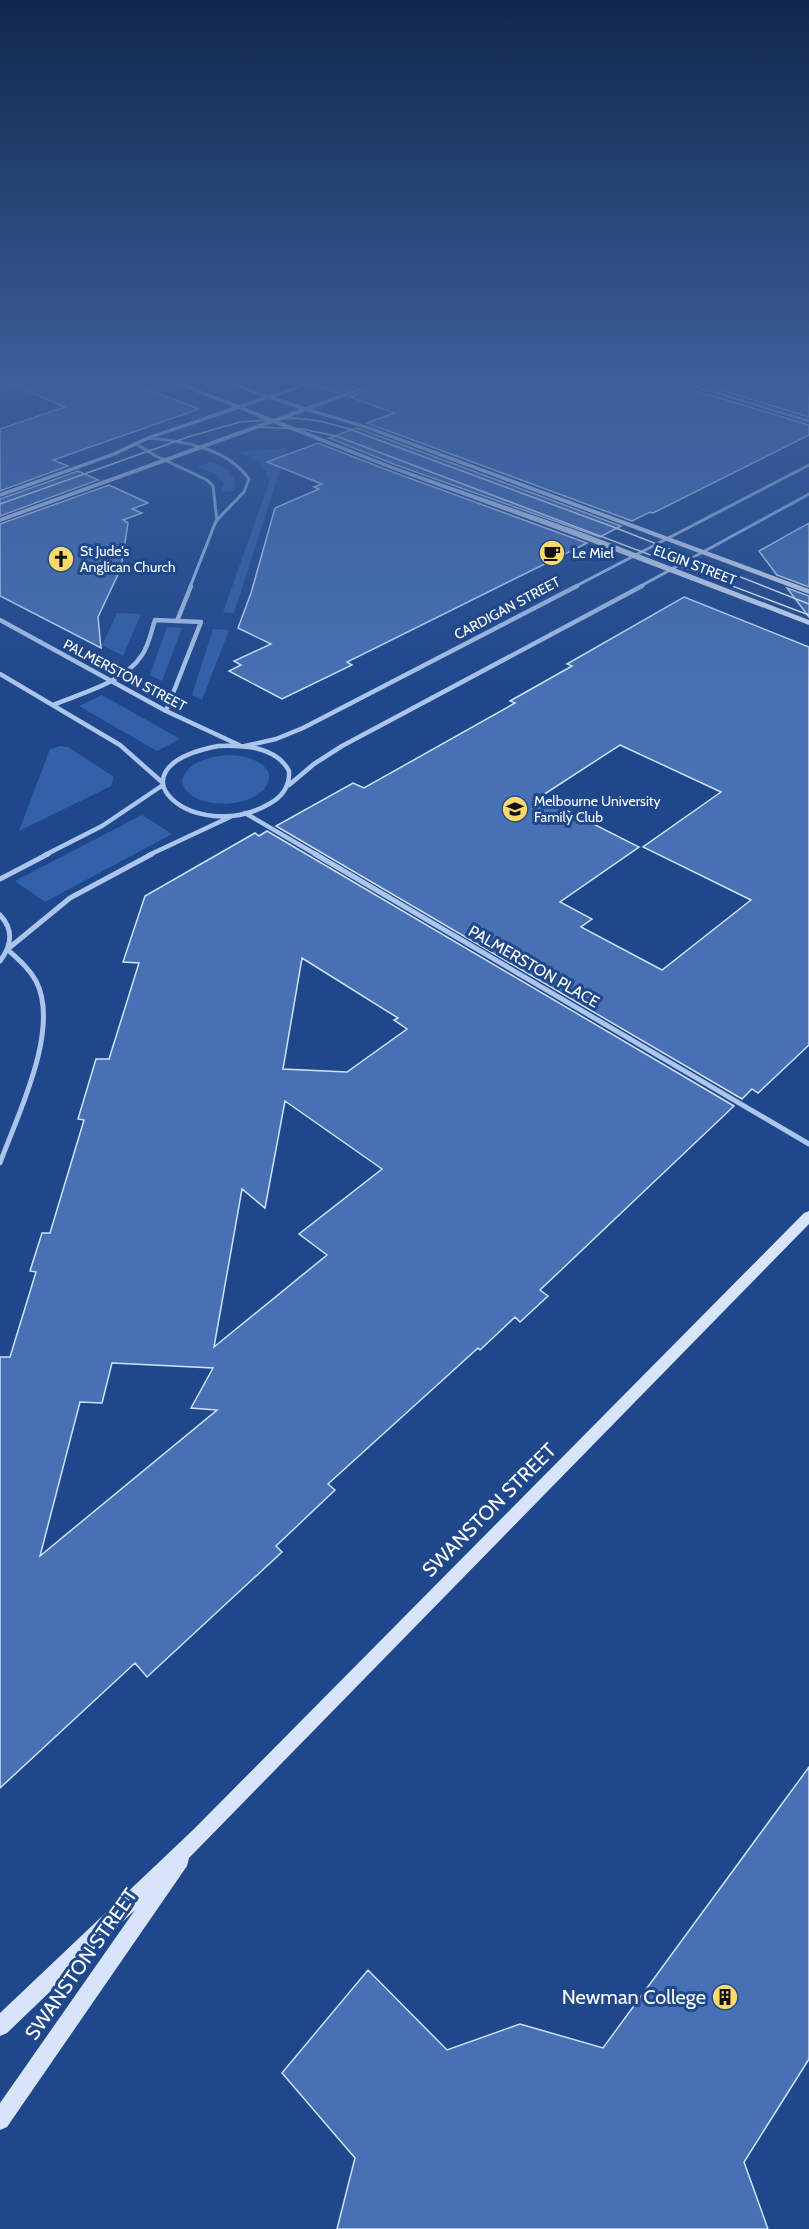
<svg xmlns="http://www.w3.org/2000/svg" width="809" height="2229" viewBox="0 0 809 2229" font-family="Cabin,sans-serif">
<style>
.green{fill:#3261aa}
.building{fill:#4771b4;stroke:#d1e1f9;stroke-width:1.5;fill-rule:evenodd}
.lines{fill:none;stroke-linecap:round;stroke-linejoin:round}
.street-far2{stroke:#acc5ec;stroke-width:3}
.street-far1{stroke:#acc5ec;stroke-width:4.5}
.street{stroke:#acc5ec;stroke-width:5}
.secondary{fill:#d8e4f9;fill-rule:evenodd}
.tram{stroke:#fff;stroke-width:1.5}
.labels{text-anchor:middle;stroke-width:6;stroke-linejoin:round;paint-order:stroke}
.far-poi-label{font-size:14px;fill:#fff;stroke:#1f488c;text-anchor:start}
.far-street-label{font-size:14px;fill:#fff;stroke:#1f488c}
.street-label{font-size:16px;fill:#fff;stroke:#1f488c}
.near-street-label{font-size:20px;fill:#fff;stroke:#1f488c}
.near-poi-label{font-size:20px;fill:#fff;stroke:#1f488c;text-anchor:end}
</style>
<rect width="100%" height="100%" fill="#1f488c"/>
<path class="green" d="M287 448 234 613 223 612 269 483C268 467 254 459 241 452Z
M211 462C225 468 240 475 233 492L222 491 224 483 215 474 198 467Z
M117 613 141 614 123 656 102 645Z
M167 627 182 628 162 681 150 675Z
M213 629 229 630 202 700 192 695Z
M102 695 180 739 157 751 79 706Z
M60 746 68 747 114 777 111 786 19 831 50 749Z
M228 755C244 756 260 758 269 773 273 810 186 815 182 780 188 761 210 757 228 755Z
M142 815 172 834 45 902 15 881Z"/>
<path class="building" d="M0 379H121L199 409 53 460 68 466 0 491V429L65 407Z
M327 379H377L338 393 315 385Z
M393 379H667L670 383 809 425V435L653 513 650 512 632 521 367 423 394 413 350 397Z
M684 379H778L809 388V417Z
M356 428 363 430 621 526 600 537 396 465 329 438Z
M318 443 390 471 587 543 347 662 352 665 282 699 229 671 241 665 234 661 271 644 238 628 251 593 275 508 319 489 314 487 322 484 267 462Z
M78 471 98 480 0 516V499Z
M109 485 148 503 132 509 142 513 123 520 128 523 121 568 98 617 101 648 0 596V524Z
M809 523V587L777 575 759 551Z
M787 588 809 596V618V617Z
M684 597 809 647V1045L758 1093 752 1089 742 1099 276 826 353 783 364 788 515 703 510 701 572 666 567 664ZM620 745 721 792 643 847 751 900 662 970 581 927 592 919 560 902 639 847 540 797Z
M267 831 734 1106 540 1290 548 1296 520 1322 515 1317 480 1350 478 1348 328 1484 335 1490 276 1546 282 1552 147 1677 135 1663 0 1788V1357H10L36 1272 30 1271 42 1233H50L84 1120 78 1119 96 1059H109L139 963 123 962 145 896 255 833 259 836ZM302 958 398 1018 394 1020 407 1029 347 1072 283 1069ZM285 1101 382 1169 299 1234 327 1255 214 1347 242 1189 265 1208ZM112 1363 213 1368 191 1408 217 1410 40 1556 80 1402 102 1403Z
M809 1767V2059L744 2162 768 2229H337L355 2158 282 2073 368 1970 447 2050 520 2024 603 2048Z"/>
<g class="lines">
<path class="street-far2" d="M671 379 809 421
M148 438C184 441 227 448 249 479L244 492 216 521 190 587
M135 443 154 455 207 480 213 486 217 521
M574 587 809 465
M639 587 809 494"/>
<path class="street-far1" d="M0 620 166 711 239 745
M177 621 191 586
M0 674 120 745 163 783
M53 705C81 693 124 683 142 655 149 645 151 632 155 620L201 622 166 711
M218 746C243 745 276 746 289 771 290 787 282 797 269 804 196 846 101 769 218 746Z
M245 746 276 739 303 728 577 586
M289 785 314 764 342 746 642 586
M245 813 317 855
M45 855 102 826 163 785
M149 855 230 817"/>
<path class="street" d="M315 854 809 1144
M0 879 48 854
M0 915C14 930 12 945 0 961
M9 948 70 898 152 854
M0 1163C17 1116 61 1029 36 981 29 968 18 959 8 950"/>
<path class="secondary" d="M164 379H172L239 405 263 397 217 379C234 379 258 396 271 394 290 392 306 379 325 379L275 397 306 407 383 379H391L312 409 368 426 809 589V594L364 428 306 411 279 421 395 467 581 532 809 620V625L575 536 391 469 273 423 0 522V518L267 421 239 409 150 439 116 455 0 497V493L112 453 146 437 233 407ZM269 399 300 409 273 419 244 407Z
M809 1211V1224L189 1858 187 1866 7 2127 0 2130V2103L135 1910 7 2033 0 2036V2013L194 1829 804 1213Z"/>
<path class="tram" d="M253 427 302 429 336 436 809 615
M0 504 188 437 240 422 293 418 320 421 349 429 616 528 809 604"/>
</g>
<linearGradient id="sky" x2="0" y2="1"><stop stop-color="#11284d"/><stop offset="0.55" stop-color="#3c5e99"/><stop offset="1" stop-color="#3c5e99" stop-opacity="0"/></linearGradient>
<rect width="809" height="691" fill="url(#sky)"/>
<defs>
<g id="cafe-disc" transform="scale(1.35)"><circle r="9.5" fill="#fbd96b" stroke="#1f488c"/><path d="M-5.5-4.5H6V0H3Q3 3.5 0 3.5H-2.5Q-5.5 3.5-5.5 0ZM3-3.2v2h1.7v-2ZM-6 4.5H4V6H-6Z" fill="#111"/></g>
<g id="church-disc" transform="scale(1.35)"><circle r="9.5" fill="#fbd96b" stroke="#1f488c"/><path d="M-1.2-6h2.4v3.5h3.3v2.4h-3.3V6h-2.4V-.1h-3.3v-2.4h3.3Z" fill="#111"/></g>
<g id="school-disc" transform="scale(1.35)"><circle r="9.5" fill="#fbd96b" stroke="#1f488c"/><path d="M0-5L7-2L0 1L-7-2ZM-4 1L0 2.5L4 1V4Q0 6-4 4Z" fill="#111"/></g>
<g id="building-disc" transform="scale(1.35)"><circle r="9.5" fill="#fbd96b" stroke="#1f488c"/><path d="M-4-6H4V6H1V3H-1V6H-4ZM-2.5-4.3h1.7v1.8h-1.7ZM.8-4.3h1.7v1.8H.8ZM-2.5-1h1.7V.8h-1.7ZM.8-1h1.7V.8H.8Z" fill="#111"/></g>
</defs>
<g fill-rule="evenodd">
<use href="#cafe-disc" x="552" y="553"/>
<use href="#church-disc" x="61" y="559"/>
<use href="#school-disc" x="515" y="809"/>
<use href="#building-disc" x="725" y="1997"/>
</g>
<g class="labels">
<g class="far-poi-label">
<text x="80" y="556">St Jude's<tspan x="80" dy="16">Anglican Church</tspan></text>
<text x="572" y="558">Le Miel</text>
<text x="534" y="806">Melbourne University<tspan x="534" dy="16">Family Club</tspan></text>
</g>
<g class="far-street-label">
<text transform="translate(695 565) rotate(21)" y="5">ELGIN STREET</text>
<text transform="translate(507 608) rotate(-28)" y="5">CARDIGAN STREET</text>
<text transform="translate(125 675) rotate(28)" y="5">PALMERSTON STREET</text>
</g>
<g class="street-label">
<text transform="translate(534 966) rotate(30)" y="6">PALMERSTON PLACE</text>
</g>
<g class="near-street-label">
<text transform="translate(489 1510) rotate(-45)" y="7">SWANSTON STREET</text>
<text transform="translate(81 1964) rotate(-55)" y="7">SWANSTON STREET</text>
</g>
<g class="near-poi-label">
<text x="706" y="2004">Newman College</text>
</g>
</g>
</svg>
